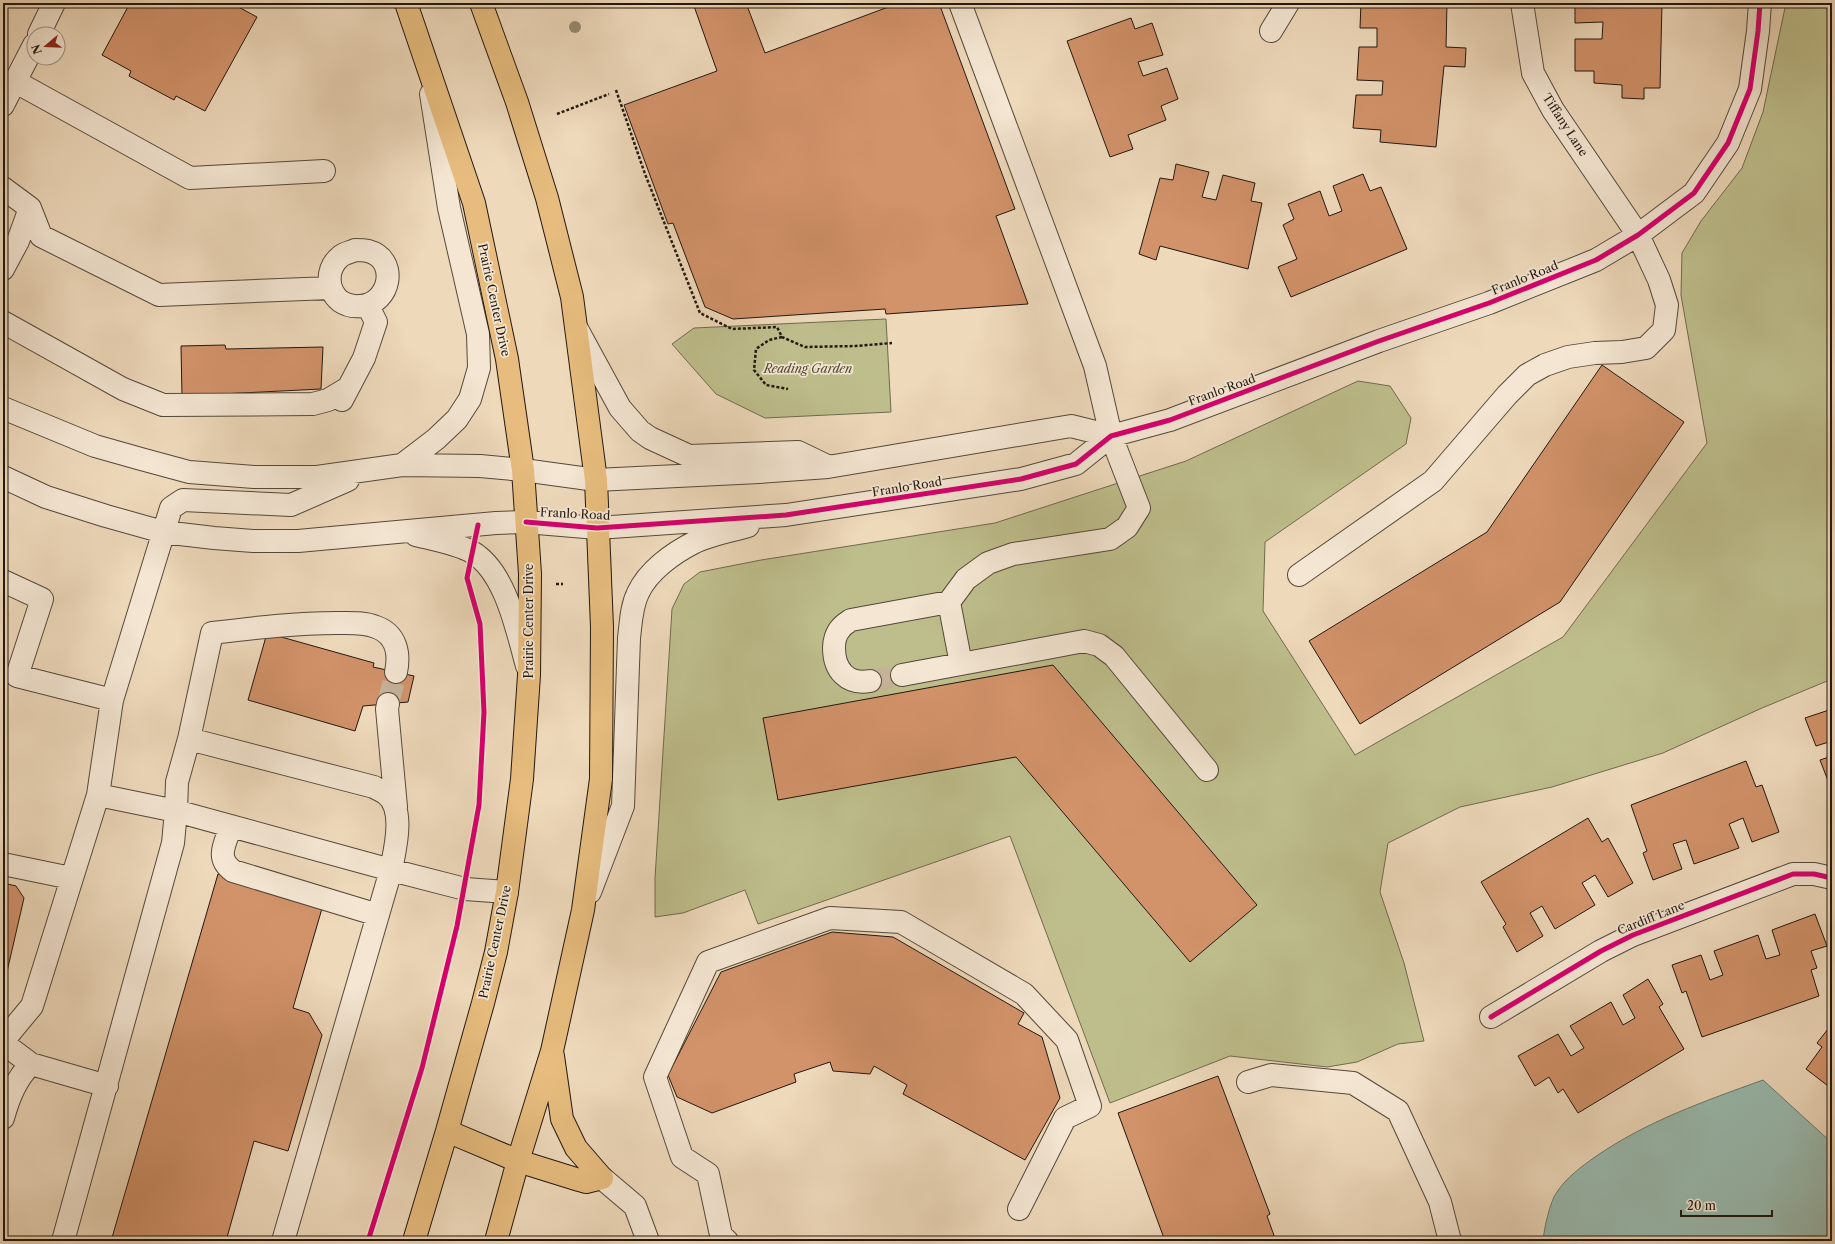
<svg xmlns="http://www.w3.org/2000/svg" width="1835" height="1244" viewBox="0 0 1835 1244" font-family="'Libre Caslon Text',serif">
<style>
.green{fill:#bebe8c;stroke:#706a4e}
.water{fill:#99baae;stroke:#69796e}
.building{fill:#d2926a;stroke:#22170f}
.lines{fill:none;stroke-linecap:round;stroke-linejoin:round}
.minor-tunnel{stroke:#c5b299;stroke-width:22;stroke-dasharray:22 11;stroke-linecap:butt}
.minor-casing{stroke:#55483a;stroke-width:24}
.major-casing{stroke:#22170f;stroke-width:24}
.path{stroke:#22170f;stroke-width:2.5;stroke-dasharray:3 2;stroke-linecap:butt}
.minor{stroke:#f4e6d3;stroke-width:22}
.major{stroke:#e7bc7e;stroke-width:22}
.cycleway-casing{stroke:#f4e6d3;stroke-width:8}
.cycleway{stroke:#d6006c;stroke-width:5}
.tree{fill:#988a71}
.labels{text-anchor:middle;stroke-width:3.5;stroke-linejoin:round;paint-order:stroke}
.street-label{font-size:12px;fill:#22170f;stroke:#f4e6d3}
.park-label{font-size:12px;font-style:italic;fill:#514934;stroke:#f4e6d3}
</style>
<rect width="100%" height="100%" fill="#eed9bb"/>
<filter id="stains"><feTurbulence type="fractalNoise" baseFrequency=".005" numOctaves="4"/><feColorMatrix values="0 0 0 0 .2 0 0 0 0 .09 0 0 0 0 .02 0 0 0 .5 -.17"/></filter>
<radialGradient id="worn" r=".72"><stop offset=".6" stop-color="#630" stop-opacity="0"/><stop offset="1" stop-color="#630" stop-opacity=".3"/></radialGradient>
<path class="green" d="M1786 3H1832V108L1830 153 1832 173V679L1762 708 1663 753 1552 787 1460 807 1388 843 1380 892 1404 963 1424 1041 1398 1044 1357 1062 1327 1067 1230 1056 1110 1103 1010 836 758 924 745 890 683 913 655 917V878L672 609 684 584 700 572 761 560 995 523 1186 461 1358 381 1390 386 1411 418 1406 444 1265 542 1263 611 1355 755 1563 637 1707 443 1681 295 1682 253 1701 221 1742 168 1763 112Z
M886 319 891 412 765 418 716 394 672 344 694 328Z"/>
<path class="water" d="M1763 1080 1832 1143V1241H1543C1544 1229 1550 1201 1557 1192 1567 1177 1581 1167 1595 1157 1647 1121 1705 1101 1763 1080Z"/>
<path class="building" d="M130 3H231L257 17 205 111 176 96 174 100 129 76 131 71 102 55Z
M703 3H746L765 53 899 3H939L1015 209 996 216 1028 304 886 314 885 309 733 319 705 307 673 223 668 224 624 105 717 71 694 6Z
M1361 3H1447L1446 47 1466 48 1465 67 1444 66 1436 147 1380 142 1381 130 1353 128 1356 95H1382L1383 81 1357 80 1359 47H1377V28H1360Z
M1575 3H1662L1660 88H1644V99L1622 98V85L1594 83V71H1575V39H1602L1603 22 1575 23Z
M1131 18 1135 29 1152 23 1163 55 1138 62 1143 76 1167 68 1178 99 1161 106 1166 120 1128 135 1133 149 1110 157 1067 41Z
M1176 164 1209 172 1202 197 1216 200 1223 175 1255 183 1251 201 1262 203 1248 269 1160 246 1156 260 1139 254 1160 178 1173 180Z
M1363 174 1370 191 1381 187 1407 249 1291 297 1278 267 1297 259 1283 225 1294 219 1288 204 1320 191 1329 216 1342 211 1333 186Z
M225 345 226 349 323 347 321 389 182 396 181 346Z
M1602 365 1684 422 1560 602 1360 724 1309 641 1487 532Z
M3 611 8 614 3 623Z
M267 633 374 663 373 667 414 676 408 702 363 706 355 731 248 700Z
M1053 665 1257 905 1190 962 1016 757 778 800 763 718Z
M1832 709V741L1816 746 1805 718Z
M1832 756V791L1820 760Z
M1746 761 1756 787 1762 785 1779 832 1752 842 1743 818 1729 824 1739 848 1694 864 1686 840 1673 844 1682 869 1653 880 1643 853 1647 851 1631 805Z
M1588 818 1602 842 1608 838 1633 883 1608 897 1595 875 1582 883 1595 905 1555 929 1542 906 1530 913 1543 936 1517 952 1503 927 1506 924 1481 882Z
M218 874 323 905 293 1008 309 1013 322 1035 288 1151 254 1141 226 1241H111Z
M3 883 16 886 24 898 3 989Z
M1815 914 1827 946 1811 951 1817 968 1811 970 1819 996 1702 1037 1686 991 1682 993 1672 965 1701 955 1710 980 1723 975 1714 951 1758 935 1766 959 1780 955 1772 930Z
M832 932 893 937 1024 1013 1018 1024 1042 1037 1060 1098 1025 1160 903 1094 907 1085 874 1066 870 1074 833 1071 830 1062 794 1074 796 1082 712 1113 677 1097 668 1075 721 972Z
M1648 979 1663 1004 1659 1007 1684 1049 1578 1113 1563 1089 1558 1093 1549 1077 1535 1086 1518 1056 1558 1034 1571 1056 1584 1048 1570 1026 1611 1002 1623 1025 1635 1018 1623 995Z
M1832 1024V1089L1806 1069 1822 1047 1817 1043Z
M1218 1076 1270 1214 1267 1216 1276 1241H1165L1118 1113Z"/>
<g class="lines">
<path class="minor-tunnel" d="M870 681 902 675
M388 704 396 672"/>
<g class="minor-casing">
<path id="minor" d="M960 3 1095 366 1111 436 1139 508 1127 527 1110 539 1013 554 988 563 966 579 949 602 961 664 1084 641 1099 645 1114 656 1207 770
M1271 31 1288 3
M39 34 54 3
M16 82 190 178 324 171
M3 105 34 45
M3 188 30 208 41 236 159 295 330 288
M355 250C359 250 364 250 368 251 399 259 391 304 360 306 353 307 346 305 340 301 326 289 326 268 341 256 345 253 351 252 355 250Z
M3 269 18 241 30 208
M3 322 123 389 163 405 313 404 328 400 348 388
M577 329 620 408 640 431 650 438 689 456 798 452 827 466
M342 400 364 358 376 322 368 306
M3 408 95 446 141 459 189 472 254 477H317L402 465 480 466 523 470 596 480 759 472 828 467 1071 426 1111 436
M402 465 436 439 457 419 470 399 479 368 478 334 449 208 431 94
M3 477 46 497 106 516 163 532 214 538 253 541H298L496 523 526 522 597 528 786 515 1021 479 1076 464 1111 436 1170 420 1379 341 1489 303 1596 260 1638 235 1694 193 1728 143 1750 89 1758 31 1760 3
M416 535C432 539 458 544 472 552 506 572 517 631 527 666
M1299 575 1433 481 1507 395 1527 375 1545 365 1568 357 1595 353 1622 352 1646 348 1664 330 1667 305 1659 280 1638 235 1553 110 1533 73 1522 3
M3 581 42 599 17 676 112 700
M902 675 961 664
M870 681C847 685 834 670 834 648 834 642 836 633 841 628 843 625 848 622 851 620L949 602
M388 704 387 709 396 807
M189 739 212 633C254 628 295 623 337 623 349 623 364 622 376 627 396 634 400 653 396 672
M231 826C225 844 215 858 233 871L378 915
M3 864 71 878
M590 892 623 806 629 638C631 623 631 607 638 593 648 571 673 553 695 542 710 535 731 531 748 526
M1491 1017 1601 951 1633 935 1793 874H1814L1832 878
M3 1041 32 1006 98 795
M3 1043 31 1064 107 1086
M1248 1082 1271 1075 1353 1083 1398 1111 1440 1202 1450 1241
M3 1118C9 1097 16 1079 31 1064
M602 1178 635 1206 648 1241
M63 1241 173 843 176 811 98 795 112 700 171 508 183 500 291 505 348 480
M283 1241 391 870C395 849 406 808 385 793 382 791 377 789 374 787L189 739 177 782 176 811 391 870 465 889 507 892
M727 1241 721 1235 708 1174 682 1157 655 1077 708 962 830 918 901 922 1024 994 1067 1040 1090 1106 1065 1118 1019 1209"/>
</g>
<g class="major-casing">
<path id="major" d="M406 3 474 203 507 359 523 470 530 574 529 675 522 779 507 892 496 952 483 1003 447 1131 414 1241
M481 3 517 102 547 198 572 297 596 480 602 627 601 779 583 910 552 1051 518 1161 496 1241
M447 1131 518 1161 579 1180 586 1182 602 1178 576 1148 562 1119 553 1056"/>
</g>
<path class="path" d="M616 90 645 174 700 313 732 329 777 327 782 337 805 347 856 346 892 343
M557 114 609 94
M782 337 769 340 756 349 754 370 766 385 788 389
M556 584H563"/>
<use href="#minor" class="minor"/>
<use href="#major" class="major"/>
<g class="cycleway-casing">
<path id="cycleway" d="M526 522 597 528 786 515 1021 479 1076 464 1111 436 1170 420 1379 341 1489 303 1596 260 1638 235 1694 193 1728 143 1750 89 1758 31 1760 3
M1491 1017 1601 951 1633 935 1793 874H1814L1832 878
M368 1241 422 1068 457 926 479 805 484 712 480 624 467 578 478 525"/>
</g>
<use href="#cycleway" class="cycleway"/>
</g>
<circle class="tree" cx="575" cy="27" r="6"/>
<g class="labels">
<g class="street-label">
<text transform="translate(1565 125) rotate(57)" y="4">Tiffany Lane</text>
<text transform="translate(1525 278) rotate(-22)" y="4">Franlo Road</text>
<text transform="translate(494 300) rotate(78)" y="4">Prairie Center Drive</text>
<text transform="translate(1222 390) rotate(-20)" y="4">Franlo Road</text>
<text transform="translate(907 487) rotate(-9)" y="4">Franlo Road</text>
<text transform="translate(575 514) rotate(3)" y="4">Franlo Road</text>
<text transform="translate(529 621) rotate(-90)" y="4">Prairie Center Drive</text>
<text transform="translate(1651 918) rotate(-22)" y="4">Cardiff Lane</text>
<text transform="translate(495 942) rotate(-78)" y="4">Prairie Center Drive</text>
</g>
<g class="park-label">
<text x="808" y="373">Reading Garden</text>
</g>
</g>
<rect width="1835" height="1244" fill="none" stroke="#eed9bb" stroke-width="16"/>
<rect x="4" y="4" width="1827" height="1236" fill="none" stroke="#22170f" stroke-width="2"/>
<rect x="8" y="8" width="1819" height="1228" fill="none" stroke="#22170f"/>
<g transform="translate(46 46) rotate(251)"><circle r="19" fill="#f4e6d3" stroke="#a09385"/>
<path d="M0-3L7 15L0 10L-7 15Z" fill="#8f2418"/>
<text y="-6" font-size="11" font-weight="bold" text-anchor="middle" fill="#22170f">N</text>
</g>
<path d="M1681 1210v6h91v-6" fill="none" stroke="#22170f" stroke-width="2"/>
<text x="1687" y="1210" font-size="12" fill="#22170f" stroke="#f4e6d3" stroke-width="3" paint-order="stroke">20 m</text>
<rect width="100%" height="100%" filter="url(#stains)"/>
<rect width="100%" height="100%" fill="url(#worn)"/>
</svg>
